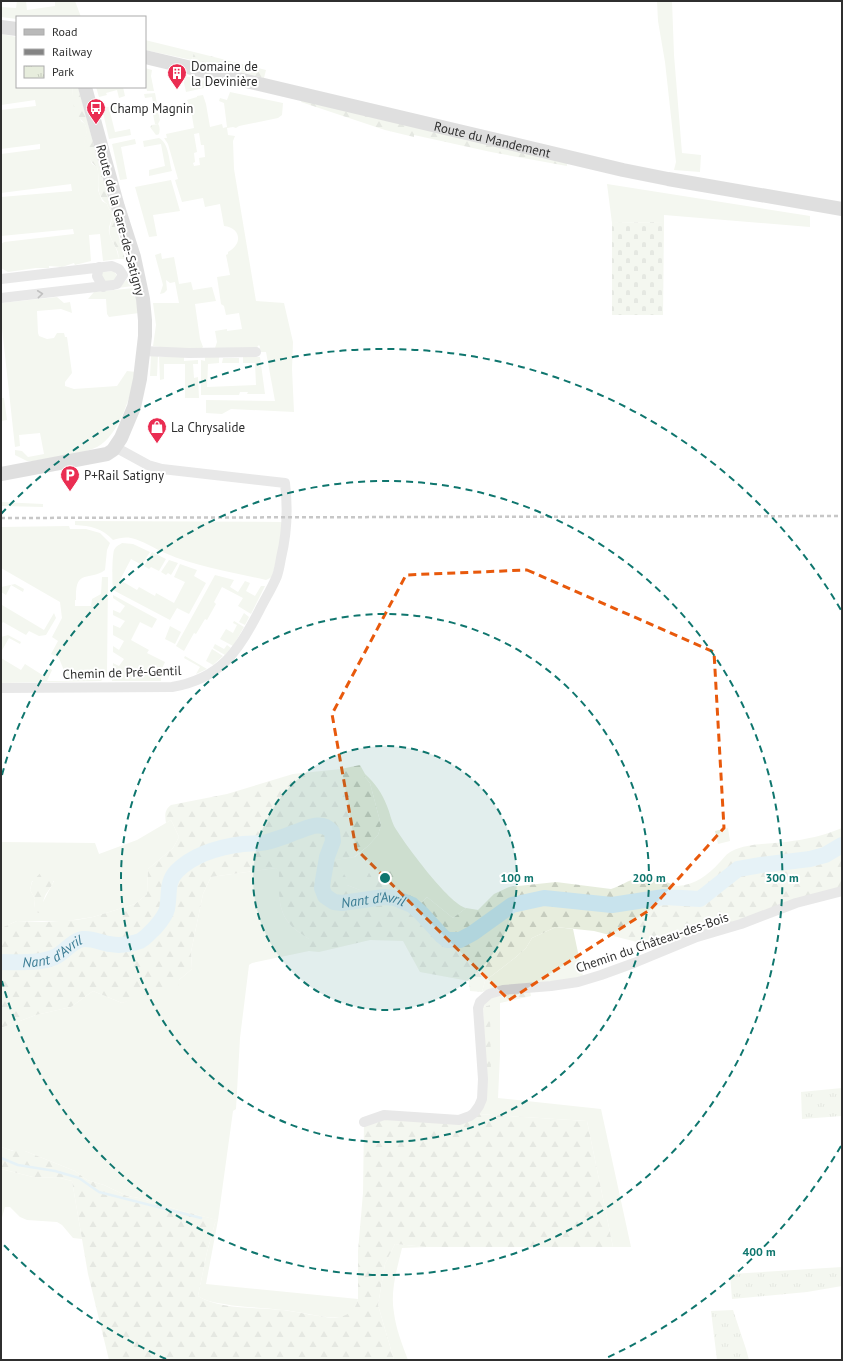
<svg xmlns="http://www.w3.org/2000/svg" width="843" height="1361" viewBox="0 0 843 1361" font-family="'PT Sans',sans-serif">
<style>
.green{fill:#e7eddd;fill-rule:evenodd}
.forest{fill:url(#forest-firs)}
.cemetery{fill:url(#cemetery-stones)}
.park{fill:url(#park-tufts)}
.lines{fill:none;stroke-linecap:round;stroke-linejoin:round}
.stream{stroke:#c8e3ed;stroke-width:2.5}
.river{stroke:#c8e3ed;stroke-width:16}
.street{stroke:#ccc;stroke-width:10}
.secondary{stroke:#b9b9b9;stroke-width:14}
.rail{stroke:#848484;stroke-width:2.5;stroke-dasharray:4 3;stroke-linecap:butt}
.oneway{stroke:#767676}
.marked{fill:none;stroke:#e8590c;stroke-width:3;stroke-dasharray:8 5;stroke-linejoin:round}
.ring{fill:none;stroke:#0f766e;stroke-width:2;stroke-dasharray:7 5}
.labels{text-anchor:middle;stroke-width:4;stroke-linejoin:round;paint-order:stroke}
.poi-label{font-size:13px;fill:#2f2f2f;stroke:#fff;text-anchor:start}
.street-label{font-size:13px;fill:#2f2f2f;stroke:#fff}
.water-label{font-size:14px;font-style:italic;fill:#3a7c94;stroke:#fff}
.centre{fill:#0f766e;stroke:#fff;stroke-width:2}
.ring-label{font-size:12px;text-anchor:middle;font-weight:bold;fill:#0f766e;stroke:#fff;stroke-width:4;stroke-linejoin:round;paint-order:stroke}
</style>
<defs>
<pattern id="forest-firs" width="22" height="20" patternUnits="userSpaceOnUse"><rect width="22" height="20" fill="#e7eddd"/><path d="M5 1l3.5 6h-7zM16 11l3.5 6h-7z" fill="#c6ccbe"/></pattern>
<pattern id="cemetery-stones" width="16" height="16" patternUnits="userSpaceOnUse"><rect width="16" height="16" fill="#e7eddd"/><path d="M2 7V4a2 2 0 0 1 4 0v3zM10 15v-3a2 2 0 0 1 4 0v3z" fill="#c6ccbe"/></pattern>
<pattern id="park-tufts" width="24" height="20" patternUnits="userSpaceOnUse"><rect width="24" height="20" fill="#e7eddd"/><path d="M3 7l-1-3M5 7V3M7 7l1-3M15 17l-1-3M17 17v-4M19 17l1-3" fill="none" stroke="#c6ccbe"/></pattern>
</defs>
<rect width="100%" height="100%" fill="#fff"/>
<path class="green" d="M17 1H26L27 10 55 6V1H75L81 17H17V19L1 17V7L16 8Z
M657 1H672L674 55 682 153 701 155 700 172 674 170 676 162 665 62 658 21Z
M1 34 17 37V87H72L73 96 81 121 85 124 87 130 84 145 92 164 97 167 98 171V190L102 201 107 204C108 209 112 211 112 216 112 221 108 226 109 232 111 242 119 249 118 259L103 261 100 234 89 235 91 261 75 265 74 263 62 267 49 266V268H36L8 272 1 268V244L4 242 74 234 73 229 1 236V197L72 191 71 184 1 193V154L40 149V144L1 149V110L36 106 35 100 1 105Z
M145 40 194 52 192 60 145 50Z
M145 68 152 70 151 76 154 91H147L145 81Z
M185 76 205 81 204 88 186 92 184 83Z
M96 87H123L125 96 119 98 117 90 106 93 107 95 99 97Z
M230 92 283 103 282 115 278 118 239 126 236 128 233 127 227 128 228 135 235 136 233 141 234 169 256 301 284 303 293 342 292 369 294 412 231 409 222 414 206 413V400L275 401 266 352H258L260 347 259 345 253 351 215 348 217 342 215 331 227 329V331L242 329 239 313 226 315 224 306 221 304 217 277 230 275 226 255 228 254V252C243 244 241 228 224 226L220 204 205 207 203 198 182 202 175 180 178 179 168 144 164 138H167L166 134 194 128 191 110 187 100 197 97V96L203 95 206 104 210 127 222 124 223 128 227 127 224 103 219 101 220 98 227 100ZM199 133 201 145H204L205 157 199 158 200 165 194 166 193 163 195 162 194 153 197 152 194 134Z
M155 93 160 120 158 124H155L153 114 155 113 152 97 145 98 144 94Z
M125 104 126 109 110 112 115 132 130 129 131 135 109 139 102 108Z
M159 138C169 143 169 161 172 171L149 176V170L165 166 161 144 144 147 143 141Z
M135 139 136 144 121 147 127 179 120 180 112 144Z
M171 180 180 211 153 215 157 236 149 237 135 187Z
M607 184 810 216V227L664 215V222L612 223Z
M161 253 162 259 174 257 179 284 191 282 193 290 212 287 216 301 195 304 200 339 203 347 200 350 176 349 153 346 156 325 153 303H179L175 282 170 283 166 280 167 290 164 293 160 294 163 285 155 255Z
M114 271 117 276 116 279 105 283 102 279V272Z
M128 279H131L133 286 117 288Z
M134 288 139 313 109 317 107 314 106 299H88L94 292Z
M57 297 64 303 70 302 72 313 61 309 37 311 38 333 39 336 47 339 54 338 57 333H64L65 337H67L72 373 65 382V386L74 389 117 386 127 371 136 372C131 394 120 435 97 447 80 455 54 457 34 461H27L15 455V450L22 451 28 457 44 454 40 433 19 435 20 446 15 447 1 319V303Z
M151 355H158L157 376H150Z
M159 357H184V361L198 360V364H193L194 378 198 377 199 398H185V364H164V379L160 380Z
M205 357H219V363L208 364 207 387 256 385 255 363H243V357H260L265 394H247L248 392H240L239 395H201V360L205 361Z
M223 358H239V363H222Z
M1 398H4L7 420 1 421Z
M1 502 43 504V507L1 506Z
M75 521 284 522 277 557 272 577 266 580C232 572 197 567 165 553 153 548 144 541 131 538 125 537 119 538 113 540 102 528 91 526 75 525Z
M69 526 70 529H86L100 533 110 543 107 550 105 570C89 582 75 567 76 600H75V606H91L92 599 101 594 102 577H108L107 674 101 681 1 683V658L21 670 25 664 44 676 49 668 52 670 47 681H68L59 658 51 654 58 641 52 637 62 618 60 602 1 568V527Z
M122 543 133 544 150 552 142 565 131 559 120 580 137 590 139 587 155 596 156 593 174 603 185 582 174 577 180 564 197 570 194 576 206 583 189 614 177 608 170 620 113 590C112 581 112 558 114 550 116 546 119 545 122 543Z
M152 552 166 559 159 571 151 567 149 569 144 566Z
M169 560 178 563 171 575 168 573 166 575 161 572Z
M215 575 234 580 230 587 238 592 245 581 250 583 246 591 255 596 261 586H265L251 614 238 606 243 598 222 587 214 602 216 604 207 620 205 619 196 634 194 633 184 651 176 646Z
M15 584 24 589 23 592 11 585 6 595 1 592V587Z
M113 595 157 619 152 628 140 622 131 640 149 650 147 653 165 662 160 673 166 676 161 677V681H112L113 663 119 666 124 659 113 652V646L119 650 124 641 113 635V625L120 628 125 621 113 615V610L120 613 125 606 113 598Z
M2 605 44 630 54 613 56 618 46 635 39 636 29 631 26 635 3 622 1 625Z
M244 613 249 617 245 625 239 622Z
M234 621 244 627 233 646 220 639 226 629 233 633 237 625 233 623Z
M170 626 181 632 175 644 165 639Z
M8 635 21 642 20 644 9 638 1 652V637Z
M215 644 224 649 227 645 231 648 225 655 213 648Z
M212 649 223 656 213 665 206 661Z
M185 656 207 669 196 674 200 667 184 658Z
M365 774C375 783 382 793 387 806 390 813 391 820 394 826 404 843 449 904 466 908L453 918 427 897 422 902 399 890H360L347 885V879L335 860 355 857 368 846 378 835 381 825 370 783 365 777Z
M171 820 179 837 173 848 148 869 147 894 135 904 93 917 67 921H17L1 928V842L95 843 99 854 137 840ZM32 881H54L43 902 34 908 35 899 30 890Z
M728 828 730 841 718 844 715 831Z
M276 868 280 872C279 889 277 909 289 923 294 930 302 934 309 939V951L252 963 249 965 240 1038 236 1109 233 1111 218 1220 206 1284 358 1299C356 1308 352 1315 343 1317 330 1320 297 1311 282 1310 263 1307 243 1308 224 1304 215 1303 206 1301 198 1296L207 1252 215 1223 217 1220 182 1211 139 1198 127 1196 104 1185 87 1180 75 1171 25 1151H14L1 1147V1028L36 1015 71 1007 93 991 122 1003 179 980 192 969 191 952 203 894 211 877Z
M556 927 573 929 583 976C566 980 549 982 531 983 514 985 497 985 482 992L485 981 516 957 526 948 532 938Z
M510 994 509 1001 500 1003V1055L498 1098 601 1109 631 1247H613L587 1121 478 1114 490 1005 483 1007C488 996 499 996 510 994Z
M1 1169 33 1177 60 1178 72 1181 82 1239 73 1238 62 1225 57 1222 27 1220 20 1217 10 1207H5L1 1221Z
M395 1244 427 1247 402 1248C397 1269 390 1291 394 1313 396 1329 402 1344 408 1360H394L378 1305 385 1264Z"/>
<path class="forest" d="M194 52 266 70 264 78 192 60Z
M72 87H78L125 259H118C120 251 114 246 111 238 107 229 112 225 112 216 112 211 108 209 107 204 93 192 101 181 97 167 91 163 85 153 84 146 83 140 88 134 86 127 85 122 78 118 76 112 72 105 73 95 72 87Z
M302 100 567 163V166L491 152 414 135V137L385 130 301 102Z
M360 765 365 774V777L370 783 381 825 378 835 368 846 354 857 336 860 347 879V885L360 890 371 869H393L399 875 396 890 404 892 422 902 427 897 453 918 466 908 478 910 494 894 509 887 556 882 611 889C621 886 628 880 638 878 651 874 665 882 677 886 695 885 708 875 719 863 723 859 727 853 732 851 748 843 769 844 786 842 808 839 822 836 842 828V888L660 948 594 931 556 927 532 938 526 948 516 957 485 981 482 992 470 991 469 981 420 972 403 941 370 940 319 952 309 951V939C302 934 294 930 289 923 277 909 279 889 279 872L276 868 211 877 203 894 191 952 192 969 179 980V985L122 1003 93 991 71 1007 36 1015 1 1028V928L17 921 42 922 76 920 93 917 135 904 147 894 148 869 173 848 179 837 171 820 166 823C165 816 164 810 171 805L227 794 293 774 341 769Z
M44 869 51 870C59 880 49 888 45 896 43 901 42 906 42 912L38 913 34 908 35 899 30 890 32 882Z
M530 991 531 996 509 1001 510 994Z
M490 1005 491 1073H486L483 1007Z
M478 1114 587 1121 613 1247H427L395 1244 385 1264 378 1305 394 1360H109L88 1274 72 1181 60 1178 33 1177 1 1169V1147L13 1151H25L75 1171 87 1180 104 1185 127 1196 139 1198 182 1211 218 1220 215 1223 207 1252 198 1296C220 1310 257 1307 283 1310 300 1312 318 1317 335 1318 347 1316 355 1312 358 1299V1251L363 1193 364 1122 379 1120Z"/>
<path class="cemetery" d="M664 222 663 315H612V223Z"/>
<path class="park" d="M158 124C160 126 160 131 159 134L156 135 150 127 152 125Z
M842 1088V1116L802 1119 801 1092Z
M842 1267V1286L807 1292 732 1299 730 1274Z
M733 1310 746 1349 749 1360H717L711 1311Z"/>
<g class="lines">
<path class="stream" d="M1 1158 18 1165 55 1171 79 1178 99 1192 201 1218"/>
<path class="river" id="s1" d="M1 962C19 962 38 964 55 957 64 953 73 940 83 939 93 938 101 943 110 944 119 946 131 944 140 941 146 938 149 933 154 929 159 923 165 917 167 909 170 895 166 882 177 871 194 854 219 847 243 844 251 843 259 844 267 842 276 839 285 837 293 833 306 829 321 819 332 832L333 841 327 857 323 880 322 888 325 896 334 902 342 903 384 897 395 898 412 905 421 913 442 936 447 940H460L473 933 512 905 544 898 612 905 664 897 700 899 738 869 761 865 810 859 825 855 842 845"/>
<path class="street" d="M99 267 97 276 103 287
M1 279 112 266 119 269 123 275 117 284 113 285 1 298
M143 351 189 353 256 352
M1 688 172 687C220 679 238 652 259 611 265 599 272 588 277 576 279 570 280 564 281 558 287 533 288 508 285 483L162 469 148 465 115 447
M364 1122 384 1115 459 1120 470 1116 474 1113 479 1106 482 1099 483 1079 478 1008 480 1002 489 994 503 990 551 986 578 982 601 975 634 963 697 937 741 924 796 903 842 891"/>
<g class="secondary">
<path d="M1 27 17 29"/>
<path id="s2" d="M145 57 623 170 668 179 842 209"/>
<path d="M1 474 107 454 113 450 121 438 134 407 140 379 145 336V320L143 299 134 257 118 207 85 87"/>
</g>
<path class="rail" d="M1 518 842 516"/>
</g>
<defs><path id="oneway-chevron" d="M-2-3.5L2.5 0L-2 3.5" fill="none" stroke-width="1.6" stroke-linecap="round" stroke-linejoin="round"/></defs>
<use class="oneway" href="#oneway-chevron" transform="translate(40 294) rotate(-6)"/>
<path d="M0 0H843V1361H0ZM527 570 714 652 724 828 651 909 509 1000 356 849 332 714 406 575Z" fill="#fff" fill-opacity=".55" fill-rule="evenodd"/>
<path class="marked" d="M527 570 714 652 724 828 651 909 509 1000 356 849 332 714 406 575Z"/>
<circle cx="385" cy="878" r="132" fill="#0f766e" fill-opacity=".12"/>
<g class="ring">
<circle cx="385" cy="878" r="132"/>
<circle cx="385" cy="878" r="264"/>
<path d="M2 775A397 397 0 1 1 2 981"/>
<path d="M841 1146A529 529 0 0 1 604 1359M166 1359A529 529 0 0 1 1 1242M1 514A529 529 0 0 1 841 610"/>
</g>
<defs>
<g id="building-pin" transform="scale(1)"><path d="M0 17L-7.5 6A9.5 9.5 0 1 1 7.5 6Z" fill="#ea2d52" stroke="#fff"/><path d="M-4-6H4V6H1V3H-1V6H-4ZM-2.5-4.3h1.7v1.8h-1.7ZM.8-4.3h1.7v1.8H.8ZM-2.5-1h1.7V.8h-1.7ZM.8-1h1.7V.8H.8Z" fill="#fff"/></g>
<g id="bus-pin" transform="scale(1)"><path d="M0 17L-7.5 6A9.5 9.5 0 1 1 7.5 6Z" fill="#ea2d52" stroke="#fff"/><path d="M-5-6H5V4H4V6H2V4H-2V6H-4V4H-5ZM-3.5-4V0h7V-4ZM-3.5 1.2v1.5H-2V1.2ZM2 1.2v1.5H3.5V1.2Z" fill="#fff"/></g>
<g id="shop-pin" transform="scale(1)"><path d="M0 17L-7.5 6A9.5 9.5 0 1 1 7.5 6Z" fill="#ea2d52" stroke="#fff"/><path d="M-5-2.5h2.3a2.7 3.5 0 0 1 5.4 0H5L5.5 6h-11ZM-1.5-2.5h3a1.5 2.3 0 0 0-3 0Z" fill="#fff"/></g>
<g id="parking-pin" transform="scale(1)"><path d="M0 17L-7.5 6A9.5 9.5 0 1 1 7.5 6Z" fill="#ea2d52" stroke="#fff"/><path d="M-3.5-5.5H1a3.5 3.5 0 0 1 0 7H-1V5.5H-3.5ZM-1-3.4V-.6H.8a1.4 1.4 0 0 0 0-2.8Z" fill="#fff"/></g>
</defs>
<g fill-rule="evenodd">
<use href="#building-pin" x="177" y="73"/>
<use href="#bus-pin" x="96" y="108"/>
<use href="#shop-pin" x="157" y="427"/>
<use href="#parking-pin" x="70" y="475"/>
</g>
<g class="labels">
<g class="poi-label">
<text x="191" y="71">Domaine de<tspan x="191" dy="15">la Devinière</tspan></text>
<text x="110" y="113">Champ Magnin</text>
<text x="171" y="432">La Chrysalide</text>
<text x="84" y="480">P+Rail Satigny</text>
</g>
<g class="street-label">
<text dy="5" stroke="none"><textPath href="#s2" startOffset="357">Route du Mandement</textPath></text>
<text transform="translate(121 220) rotate(75)" y="5">Route de la Gare-de-Satigny</text>
<text transform="translate(122 672) rotate(-2)" y="5">Chemin de Pré-Gentil</text>
<text transform="translate(652 942) rotate(-19)" y="5">Chemin du Château-des-Bois</text>
</g>
<g class="water-label">
<text dy="5" stroke="none"><textPath href="#s1" startOffset="512">Nant d'Avril</textPath></text>
<text dy="5" stroke="none"><textPath href="#s1" startOffset="54">Nant d'Avril</textPath></text>
</g>
</g>
<circle cx="385" cy="878" r="6" class="centre"/>
<g class="ring-label">
<text x="517" y="882">100 m</text>
<text x="649" y="882">200 m</text>
<text x="782" y="882">300 m</text>
<text x="759" y="1256">400 m</text>
</g>
<rect width="843" height="1361" fill="none" stroke="#2f2f2f" stroke-width="4"/>
<rect x="16" y="16" width="130" height="72" fill="#ffffff" stroke="#acacac"/>
<rect x="24" y="29" width="20" height="6" fill="#b9b9b9" stroke="#acacac"/>
<text x="52" y="36" font-size="12" fill="#2f2f2f">Road</text>
<rect x="24" y="49" width="20" height="6" fill="#848484" stroke="#acacac"/>
<text x="52" y="56" font-size="12" fill="#2f2f2f">Railway</text>
<rect x="24" y="66" width="20" height="12" fill="url(#park-tufts)" stroke="#acacac"/>
<text x="52" y="76" font-size="12" fill="#2f2f2f">Park</text>
</svg>
